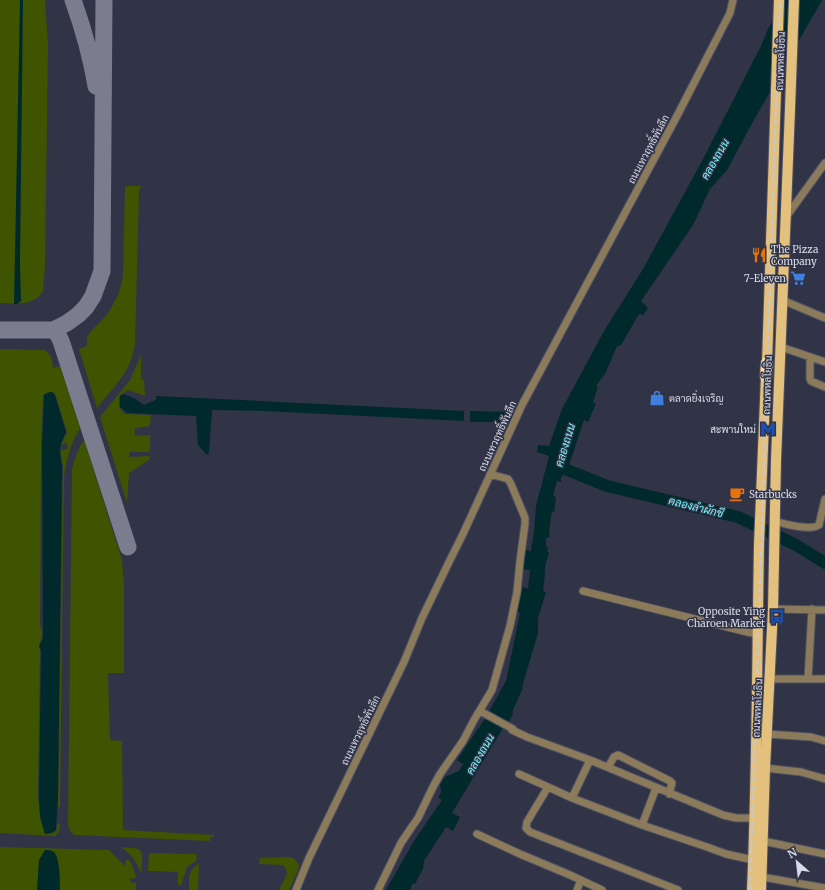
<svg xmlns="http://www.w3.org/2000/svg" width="825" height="890" viewBox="0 0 825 890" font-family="Merriweather,Sarabun,serif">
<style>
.green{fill:#3f5400}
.water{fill:#00292b}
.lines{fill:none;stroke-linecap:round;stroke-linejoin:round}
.river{stroke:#00292b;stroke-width:12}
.taxiway{stroke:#7b7d8e;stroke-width:17}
.street-casing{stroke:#4f5164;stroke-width:9}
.primary-casing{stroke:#4f5164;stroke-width:12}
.highway-casing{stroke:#4f5164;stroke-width:14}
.street{stroke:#8c7b5a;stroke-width:7}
.primary{stroke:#e3c07b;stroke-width:10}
.highway{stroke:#ffdd9c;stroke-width:12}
.rail{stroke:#c5c7d5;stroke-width:2;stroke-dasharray:6 3;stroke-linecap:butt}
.labels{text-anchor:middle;stroke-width:3;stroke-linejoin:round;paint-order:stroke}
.street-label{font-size:10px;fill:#d9dbe8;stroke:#313347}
.poi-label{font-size:10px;fill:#d9dbe8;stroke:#313347;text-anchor:start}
.water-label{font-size:11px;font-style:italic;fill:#76f7fb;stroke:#313347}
</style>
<rect width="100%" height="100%" fill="#313347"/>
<path class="green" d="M0 0H45L48 44 45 266 43 291C34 307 15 303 0 303Z
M125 186H141L139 193 135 343C134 351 132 358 129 365 122 380 107 395 97 408L79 349 87 346V338L90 332 106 316 111 308 119 293 123 277Z
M0 349 44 350C52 354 52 360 53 368L60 366 80 428C70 445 67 457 64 477L60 806 58 807 63 465 60 451 68 448 66 442 61 445 67 432 55 394 53 392C49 392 46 393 43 395L41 445 40 625C45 637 38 641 40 651L38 795 40 816 45 834 52 833 57 830V824H60L59 832 55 836 0 833Z
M141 355V379L144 380 145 396 128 390 119 396V407L124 414 151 415 150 426 135 428V436L150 435V451L147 452H130L129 457 149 456 150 457V459L129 473 127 503 100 417 130 380Z
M84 440 122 560 124 584V673H108L110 740 122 741 123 830 214 835V837H210V841L74 835 71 832 68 825 72 470C74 459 78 449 84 440Z
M0 847 109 850 125 866 126 860H129L131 863 136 876V878L130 879V882L136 883V890H0Z
M121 847C146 848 143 850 141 873 137 862 131 854 121 847Z
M149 853 197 854 196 861 187 867 181 885H178V872L148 871Z
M288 857C294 857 296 860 299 865L298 870 289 890H279L287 874 286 869 283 865 259 864 260 858Z
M199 863 198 890H189C189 878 188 871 199 863Z"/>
<path class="water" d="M20 0H23L20 265 21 301 17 304H14Z
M785 0H822L750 127 727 170 710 189 693 225 641 301 648 308 643 315 639 314 621 345 617 346 605 374 596 386 598 387 593 402 596 404 588 422 584 420 569 465 561 478V482L557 481 553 496 556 497 554 512 552 511 550 524 549 538H546V546L548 549 547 552H549C548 558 545 564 545 568 545 576 544 584 543 591L546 592 538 618V633L522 687 523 688 512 712 513 713 508 724 506 723 452 813 460 817 453 831 446 827 424 861 423 869 415 884H412L410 890H386L414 841 442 800 438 797 441 792 440 785 445 777 459 771 463 764 457 760 484 720 506 681 520 613 516 611 523 587 528 589 530 570 523 569 525 550 531 551 534 531 536 506 549 456 537 452 538 445 549 446 562 409 604 331 643 269 702 161 761 46 768 29Z
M52 392 55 395 66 432C59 448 59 448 62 466L58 797 56 830 52 833 45 834 40 817 39 796 41 651 39 646 43 638 42 446 44 395 47 393Z
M123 394 134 398 144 405 157 399 156 396 464 411V421L264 411 212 410 209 452 208 455 205 453 198 445 196 416 127 413 120 407V396Z
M470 411 513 412 509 422H470Z
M45 850C48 850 51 850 54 852 60 858 60 881 60 890H37L39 860Z"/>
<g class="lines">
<path class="river" d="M560 467 607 486 738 517 796 545 825 563"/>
<path class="taxiway" d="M73 0C83 28 91 56 96 86
M0 330H53L67 323 78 315 86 307 93 296 102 271 104 0
M53 330 57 333 61 341 128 547"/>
<g class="street-casing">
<path id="street" d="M786 217 825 163
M782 300 825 318
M781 347 825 362
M810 357V379L811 381 825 387
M774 521C784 524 811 531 819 525L825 499
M583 591 747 632 758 634
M773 609 825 610
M770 679H825
M808 679 812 609
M480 711 513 729
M512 730 527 737 590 760
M767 734 811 737 825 741
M608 767 614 757 618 755 670 781 672 783 669 794
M765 768 801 772 825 779
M519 774 548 787
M572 798 590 760 723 815 736 818H754
M642 825 656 788
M477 834 520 854 570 875 602 890
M763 841 825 854
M762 877 825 888
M296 890 309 858 404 662 422 618 450 560 463 534 522 405 677 116 730 13 733 0
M378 890 401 843 411 828 418 818 433 787 440 774 463 741 474 720 492 690 510 626 517 592 520 561 525 524V518L523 513 511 484 508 479 490 474
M577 890 581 880
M678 890 530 832 526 828 527 822 548 787 572 798 642 825 707 847 726 854 753 860"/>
</g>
<g class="primary-casing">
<path id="primary" d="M767 363 779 0
M752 890C757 775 757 660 759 545 761 489 764 432 766 376
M761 890 765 768 773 609 776 460 790 109 794 0"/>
</g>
<g class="highway-casing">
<path id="highway" d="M766 376 767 363"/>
</g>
<use href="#street" class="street"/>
<use href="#primary" class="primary"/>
<use href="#highway" class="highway"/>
<path class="rail" d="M750 890 776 103 780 0"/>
</g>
<defs>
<g id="restaurant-bare" transform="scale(1.2)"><path d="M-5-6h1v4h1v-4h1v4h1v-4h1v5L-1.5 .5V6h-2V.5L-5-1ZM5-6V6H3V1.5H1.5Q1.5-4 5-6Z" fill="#e8710a" stroke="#313347" stroke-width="2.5" paint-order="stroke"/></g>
<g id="supermarket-bare" transform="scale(1.2)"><path d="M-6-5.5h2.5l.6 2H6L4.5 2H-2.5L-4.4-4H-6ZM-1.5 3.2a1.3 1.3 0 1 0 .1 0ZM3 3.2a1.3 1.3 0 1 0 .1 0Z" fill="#3f7fe0" stroke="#313347" stroke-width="2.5" paint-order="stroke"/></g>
<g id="shop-bare" transform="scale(1.2)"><path d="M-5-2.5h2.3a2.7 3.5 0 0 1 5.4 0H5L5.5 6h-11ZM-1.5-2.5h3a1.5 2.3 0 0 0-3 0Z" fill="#3f7fe0" stroke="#313347" stroke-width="2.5" paint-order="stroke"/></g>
<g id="metro-bare" transform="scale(1.2)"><path d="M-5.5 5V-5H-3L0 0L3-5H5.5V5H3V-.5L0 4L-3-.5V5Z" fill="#1a4fb4" stroke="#313347" stroke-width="2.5" paint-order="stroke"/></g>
<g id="cafe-bare" transform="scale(1.2)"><path d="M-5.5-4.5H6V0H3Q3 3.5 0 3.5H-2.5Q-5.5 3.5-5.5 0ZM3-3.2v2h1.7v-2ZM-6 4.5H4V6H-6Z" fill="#e8710a" stroke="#313347" stroke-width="2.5" paint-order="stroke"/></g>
<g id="bus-bare" transform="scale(1.2)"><path d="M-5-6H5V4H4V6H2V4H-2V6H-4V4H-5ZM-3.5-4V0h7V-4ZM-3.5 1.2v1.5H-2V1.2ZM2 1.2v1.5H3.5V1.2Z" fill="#1a4fb4" stroke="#313347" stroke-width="2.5" paint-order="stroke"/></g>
</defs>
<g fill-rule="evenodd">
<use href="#restaurant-bare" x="759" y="255"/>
<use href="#supermarket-bare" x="798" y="278"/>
<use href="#shop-bare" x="657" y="398"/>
<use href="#metro-bare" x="768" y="429"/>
<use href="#cafe-bare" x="737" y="494"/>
<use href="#bus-bare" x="777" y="617"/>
</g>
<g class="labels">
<g class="street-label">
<text transform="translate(780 61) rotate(-88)" y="4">ถนนพหลโยธิน</text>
<text transform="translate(648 149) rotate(-62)" y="4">ถนนเทวฤทธิ์พันลึก</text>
<text transform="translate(767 385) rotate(-88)" y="4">ถนนพหลโยธิน</text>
<text transform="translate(497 436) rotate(-65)" y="4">ถนนเทวฤทธิ์พันลึก</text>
<text transform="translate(757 708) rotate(-87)" y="4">ถนนพหลโยธิน</text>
<text transform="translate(360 730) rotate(-64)" y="4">ถนนเทวฤทธิ์พันลึก</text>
</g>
<g class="poi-label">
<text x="771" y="253">The Pizza<tspan x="771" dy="12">Company</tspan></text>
<text x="786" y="282" text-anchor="end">7-Eleven</text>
<text x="669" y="402">ตลาดยิ่งเจริญ</text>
<text x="756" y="433" text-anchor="end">สะพานใหม่</text>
<text x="749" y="498">Starbucks</text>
<text x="765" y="615" text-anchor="end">Opposite Ying<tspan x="765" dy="12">Charoen Market</tspan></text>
</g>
<g class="water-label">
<text transform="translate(715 159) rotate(-60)" y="4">คลองถนน</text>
<text transform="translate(565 445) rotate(-73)" y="4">คลองถนน</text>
<text transform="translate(696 507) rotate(14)" y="4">คลองลำผักชี</text>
<text transform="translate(480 754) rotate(-60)" y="4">คลองถนน</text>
</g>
</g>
<g transform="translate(797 862) rotate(332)" stroke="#313347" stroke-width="3" paint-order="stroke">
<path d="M0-3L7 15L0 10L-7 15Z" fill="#d9dbe8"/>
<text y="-6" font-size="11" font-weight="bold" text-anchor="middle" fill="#d9dbe8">N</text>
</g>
</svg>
